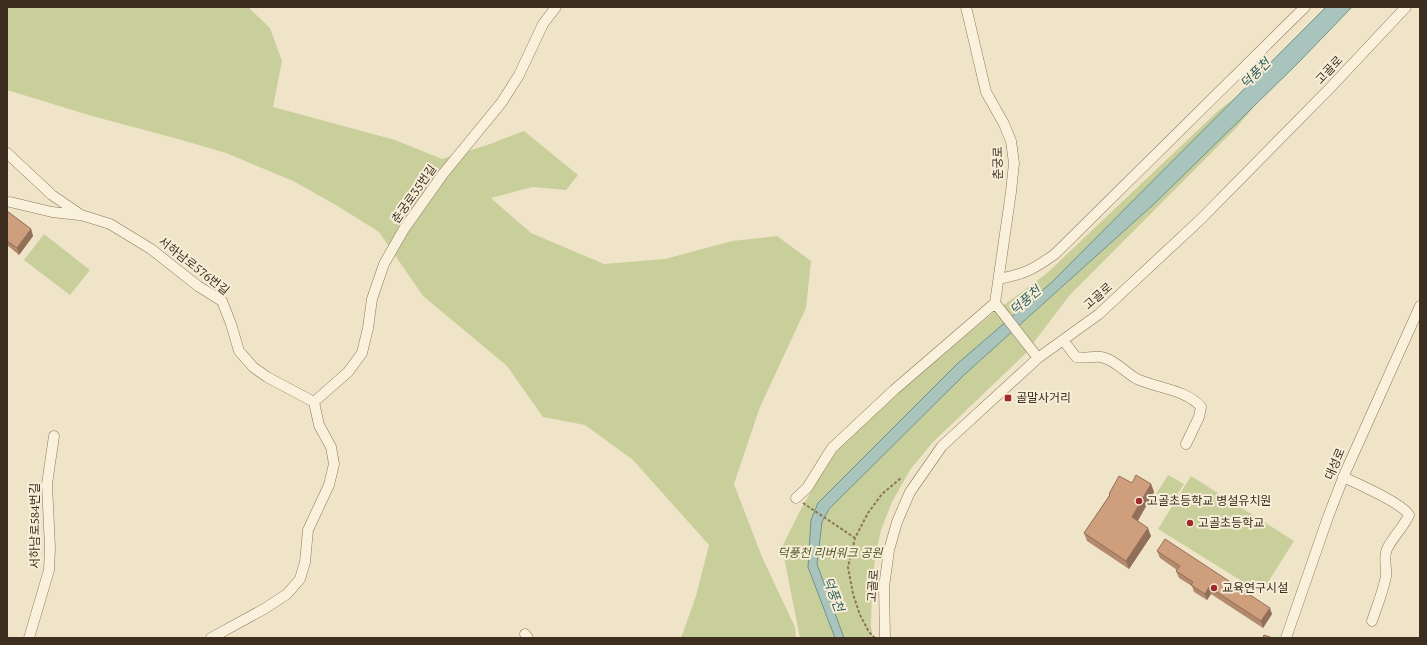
<svg xmlns="http://www.w3.org/2000/svg" width="1427" height="645" viewBox="0 0 1427 645" font-family="'PT Serif','Noto Sans KR',serif">
<style>
.green{fill:#c9cf9b}
.water{fill:#a9c4bc;stroke:#6f938a}
.lines{fill:none;stroke-linecap:round;stroke-linejoin:round}
.minor-casing{stroke:#8d765c;stroke-width:11}
.path{stroke:#8d765c;stroke-width:2;stroke-dasharray:3 2;stroke-linecap:butt}
.minor{stroke:#faf1dc;stroke-width:10}
.wall{fill:#b2896c}
.shaded-wall{fill:#916f58}
.building{fill:#cf9f7d;stroke:#916f58}
.poi-dot{fill:#9e2a2b;stroke:#f7eed8;stroke-width:1.5}
.labels{text-anchor:middle;stroke-width:4;stroke-linejoin:round;paint-order:stroke}
.street-label{font-size:12px;fill:#3d2e20;stroke:#f7eed8}
.poi-label{font-size:12px;fill:#3d2e20;stroke:#f7eed8;text-anchor:start}
.park-label{font-size:12px;font-style:italic;fill:#4d5a26;stroke:#f7eed8}
.water-label{font-size:13px;font-style:italic;fill:#2f5d5a;stroke:#f7eed8}
</style>
<rect width="100%" height="100%" fill="#f0e4c8"/>
<path class="green" d="M7 7H248L270 28 282 61 273 107 395 140 442 159 490 144 524 131 578 175 566 190 533 187 491 198 531 233 604 264 665 259 732 241 777 236 811 261 806 308 760 407 734 484 762 557 795 627 796 638H681L696 596 709 545 633 460 585 425 543 417 507 366 423 296 379 232 336 205 293 181 226 153 178 139 92 116 7 90Z
M1307 43 1237 127 1069 296 1025 354 932 443 910 470 892 502 881 530 875 557 872 591 871 626 873 638H800L782 547 800 511 816 482 844 441 881 407 993 313 1046 274 1219 110Z
M44 234 90 270 70 295 24 260Z
M1168 475 1184 484 1169 507 1154 497Z
M1191 476 1294 541 1261 593 1158 529Z"/>
<path class="water" d="M1326 7H1352L1298 63 1155 203 964 375 829 509 822 522 817 564 844 638H835L808 567 811 520 818 503 957 364 1052 282Z"/>
<g class="lines">
<g class="minor-casing">
<path id="minor" d="M966 7 986 92 1004 124 1011 141 1014 163 1011 192 995 303
M7 153 52 195 81 215 110 224 151 249 198 286 222 301 231 324 239 351 253 367 267 377 314 402 319 425 331 447 334 464 329 485 308 530 305 562 300 579 287 594 264 609 211 638
M10 202 52 212 79 215
M999 279C1025 274 1034 269 1055 254L1305 7
M995 303 1038 358
M1063 340 1076 357C1085 359 1092 356 1101 357 1114 359 1126 373 1137 379 1157 388 1187 390 1201 407L1199 417 1186 444
M314 402 348 372 362 353 368 328 372 299 384 264 404 229 443 174 502 102 519 75 543 24 556 7
M1343 477C1358 484 1402 503 1409 515 1403 528 1392 538 1387 549 1383 558 1387 567 1386 576 1383 592 1377 606 1372 621
M796 498 807 488 832 448 894 390 995 303
M525 634 528 638
M29 638 49 570 50 548 47 484 54 436
M885 638 884 587 889 550 897 522 910 492 942 446 1038 358 1099 314 1201 219 1330 88 1406 7
M1286 638 1328 517 1345 473 1420 306"/>
</g>
<path class="path" d="M803 503 855 538
M875 638 869 632 860 615 853 594 848 567 855 538 868 513 882 494 901 478"/>
<use href="#minor" class="minor"/>
</g>
<path class="wall" d="M7 211 31 229 33 236 19 255 7 245Z
M1132 483 1151 484 1154 492 1138 521 1151 536 1129 569 1087 541 1084 533 1109 496V494Z
M1157 551 1272 614 1263 628 1211 594 1207 600 1194 592 1192 586 1179 578 1176 571 1177 570 1160 558Z"/>
<path class="shaded-wall" d="M31 229 33 236 19 255 17 248Z
M1151 484 1154 492 1135 525 1132 517Z
M1148 528 1151 536 1129 569 1126 561Z
M1209 587 1211 594 1207 600 1205 594Z
M1270 608 1272 614 1263 628 1261 621Z"/>
<path class="building" d="M7 211 31 229 17 248 7 241Z
M1136 475 1151 484 1132 517 1148 528 1126 561 1084 533 1110 495 1109 494 1119 476 1132 483Z
M1165 539 1270 608 1261 621 1209 587 1205 594 1191 585 1193 582 1176 571 1180 566 1157 551Z
M1264 635 1273 638H1263Z"/>
<g class="poi-dot">
<rect x="1004" y="394" width="8" height="8" rx="2"/>
<circle cx="1139" cy="501" r="4"/>
<circle cx="1190" cy="523" r="4"/>
<circle cx="1214" cy="588" r="4"/>
</g>
<g class="labels">
<g class="street-label">
<text transform="translate(1329 70) rotate(-47)" y="4">고골로</text>
<text transform="translate(998 163) rotate(-91)" y="4">춘궁로</text>
<text transform="translate(414 194) rotate(-55)" y="4">춘궁로35번길</text>
<text transform="translate(194 266) rotate(38)" y="4">서하남로576번길</text>
<text transform="translate(1098 296) rotate(-41)" y="4">고골로</text>
<text transform="translate(1335 464) rotate(-67)" y="4">대성로</text>
<text transform="translate(35 526) rotate(-90)" y="4">서하남로584번길</text>
<text transform="translate(873 586) rotate(-86)" y="4">고골로</text>
</g>
<g class="poi-label">
<text x="1016" y="402">골말사거리</text>
<text x="1147" y="505">고골초등학교 병설유치원</text>
<text x="1198" y="527">고골초등학교</text>
<text x="1222" y="592">교육연구시설</text>
</g>
<g class="park-label">
<text x="830" y="557">덕풍천 리버워크 공원</text>
</g>
<g class="water-label">
<text transform="translate(1255 73) rotate(-45)" y="5">덕풍천</text>
<text transform="translate(1025 300) rotate(-41)" y="5">덕풍천</text>
<text transform="translate(834 594) rotate(69)" y="5">덕풍천</text>
</g>
</g>
<rect width="1427" height="645" fill="none" stroke="#3d2e20" stroke-width="16"/>
</svg>
